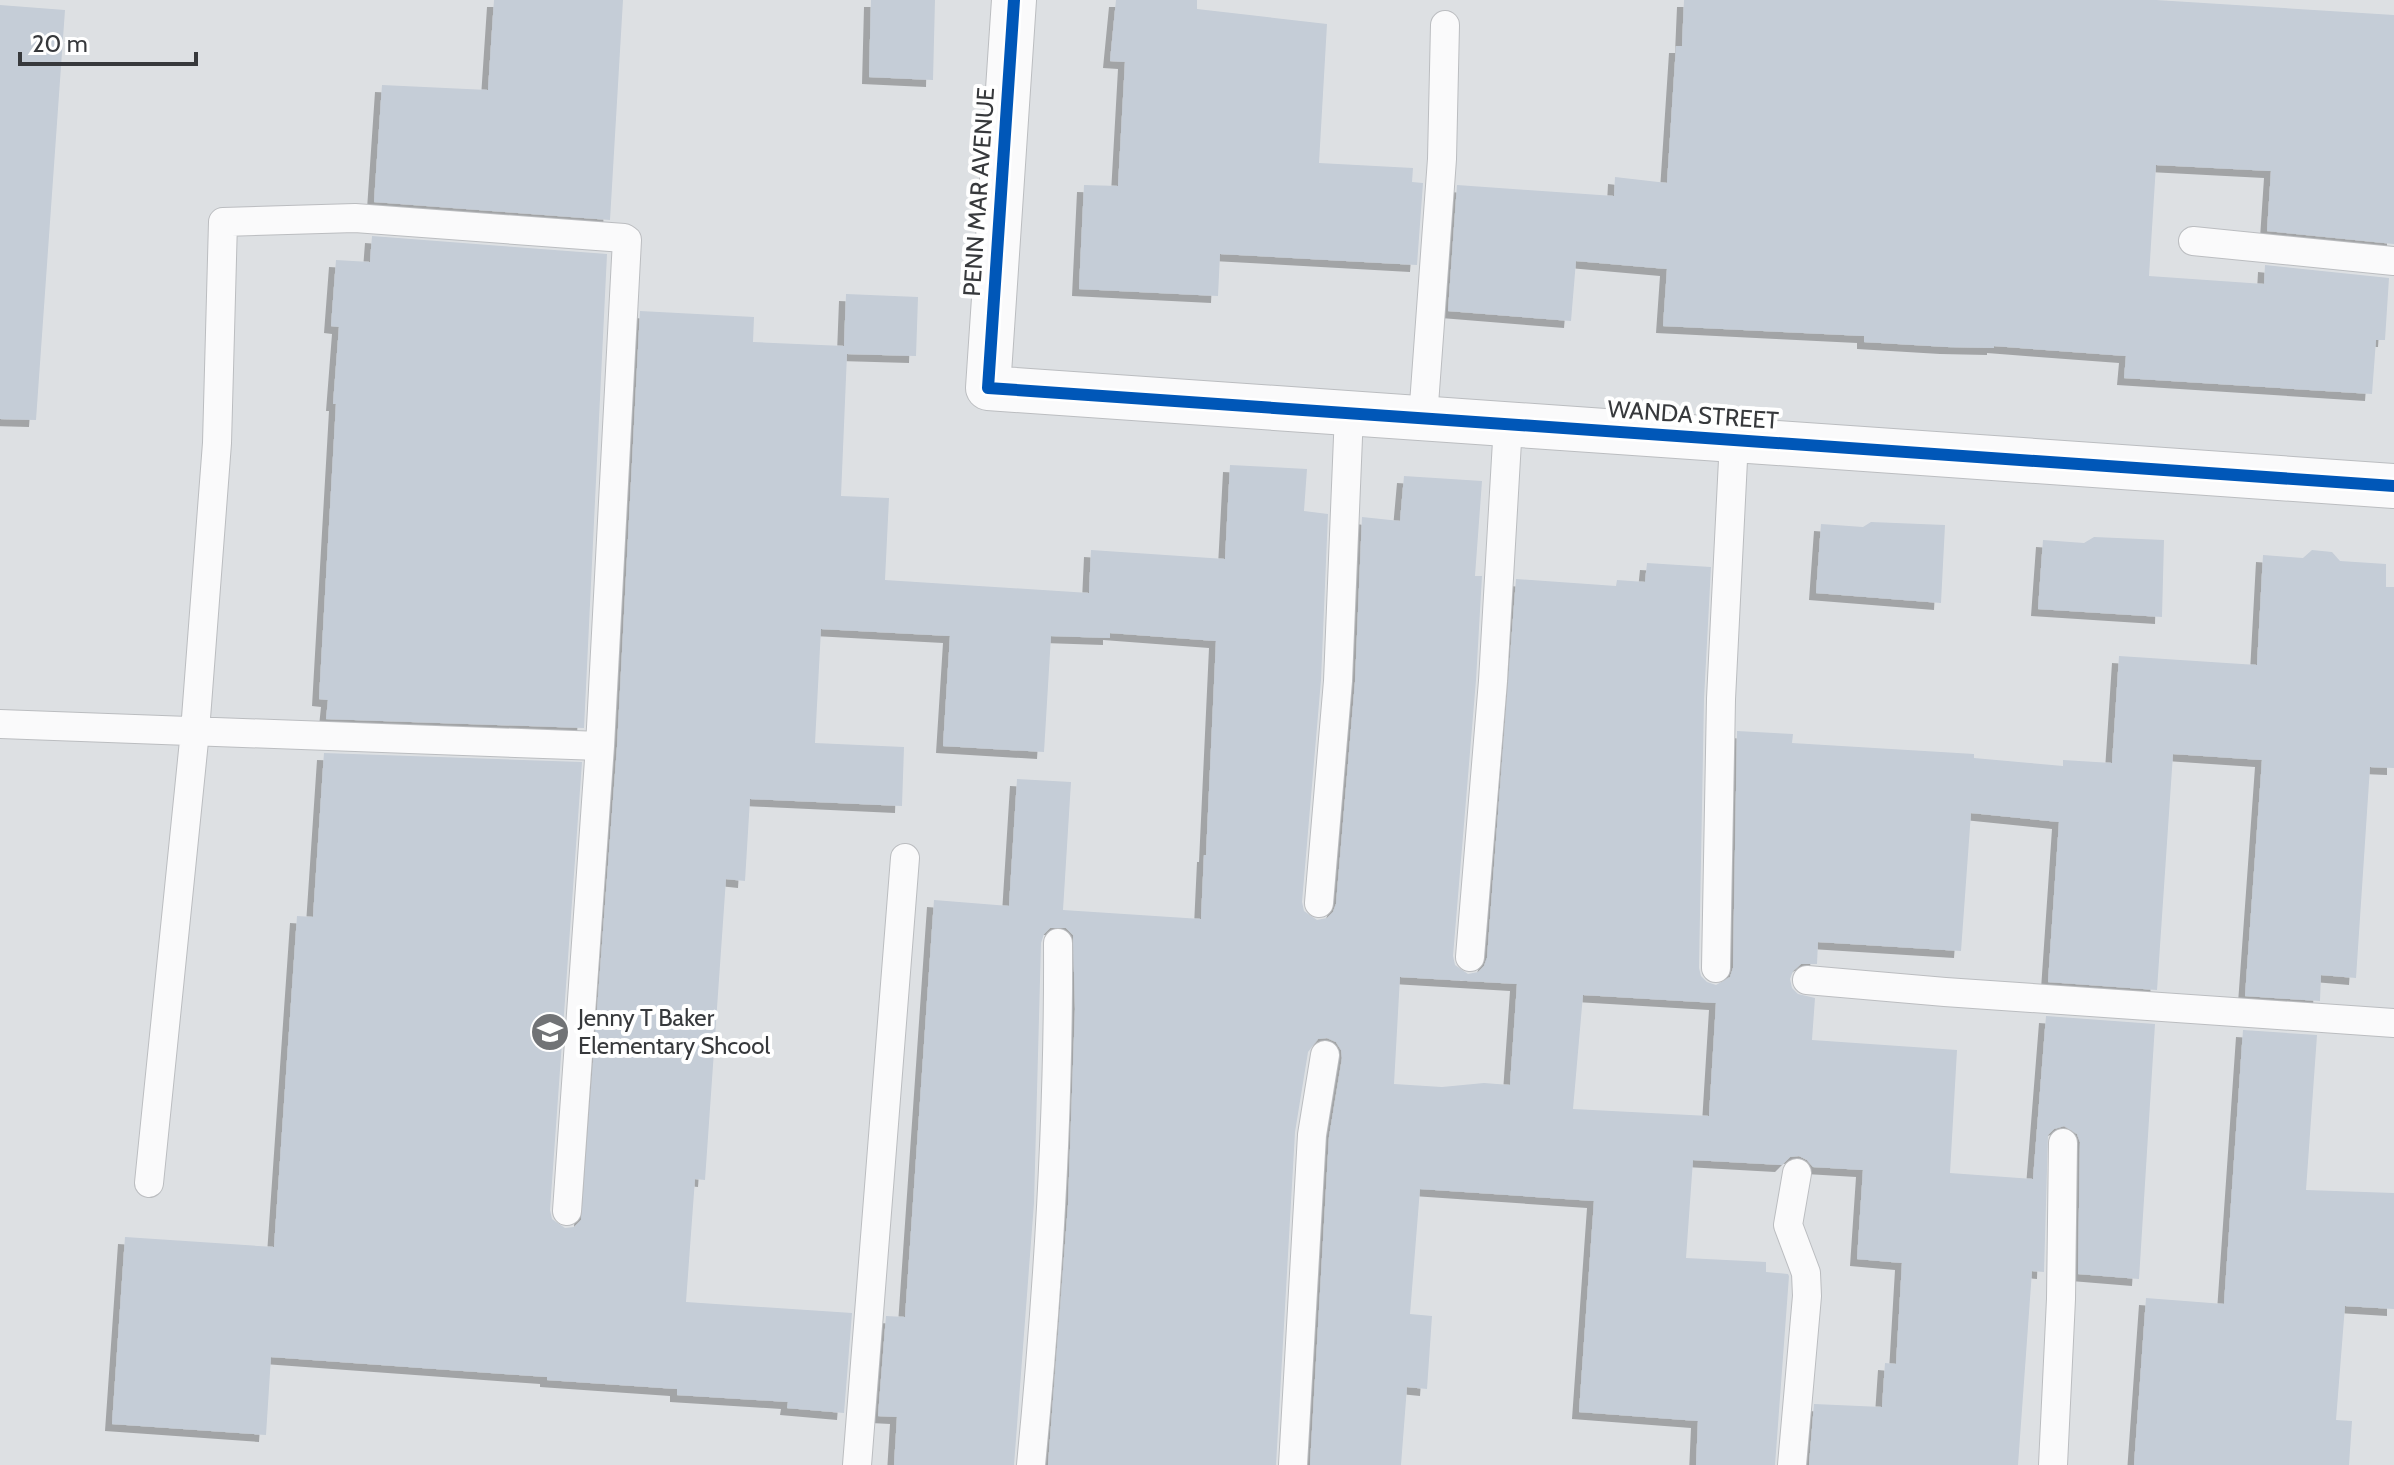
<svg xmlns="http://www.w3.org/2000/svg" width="2394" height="1465" viewBox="0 0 2394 1465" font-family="Cabin,sans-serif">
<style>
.building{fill:#c5cdd7;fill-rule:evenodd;filter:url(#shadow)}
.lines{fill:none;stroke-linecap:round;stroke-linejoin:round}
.lane-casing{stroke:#bbbdc0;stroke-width:30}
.street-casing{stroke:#bbbdc0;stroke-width:46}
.lane{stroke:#fafafb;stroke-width:28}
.street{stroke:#fafafb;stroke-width:44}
.cycleway-casing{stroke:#fff;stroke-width:17}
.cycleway{stroke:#0057b8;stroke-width:12}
.labels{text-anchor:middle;stroke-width:8;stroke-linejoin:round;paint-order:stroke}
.street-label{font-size:24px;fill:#37393c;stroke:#fff}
.poi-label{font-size:24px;fill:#37393c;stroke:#fff;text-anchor:start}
</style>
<defs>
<filter id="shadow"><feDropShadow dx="-7" dy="7" stdDeviation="0" flood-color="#0004"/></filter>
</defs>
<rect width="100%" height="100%" fill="#dde0e3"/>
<path class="building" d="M494 0H623L610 220 374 202 382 85 488 90Z
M871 0H935L933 80 869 77Z
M1116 0H1197V9L1327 24 1319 163 1413 168 1412 182 1423 183 1417 265 1220 254 1218 296 1079 289 1084 185 1118 186 1125 62 1110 61Z
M1684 0H2156L2394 15V244L2267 231 2271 171 2156 165 2149 276 2264 284 2265 265 2389 278 2385 340H2376L2372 394 2124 378 2126 356 1994 346V348L1947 347 1864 342V336L1663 326 1667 269 1576 261 1571 321 1448 311 1457 185 1614 196 1615 177 1667 183 1676 46H1682Z
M0 5 65 10 36 420 0 419Z
M372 236 607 254 584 728 326 719 328 700 319 699 336 404H333L339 327 331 326 336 260 370 262Z
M846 294 918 297 916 356 847 354 841 496 889 498 885 580 1089 593 1091 550 1225 559 1230 465 1307 469 1304 511 1328 514 1321 680 1302 902 1304 911 1317 920 1327 918 1333 912 1336 904 1355 682 1362 517 1400 521 1404 476 1482 481 1475 576H1482L1476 680 1453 956 1455 965 1468 974 1478 972 1484 966 1487 958 1516 579 1616 586 1617 580 1645 582 1647 563 1711 567 1704 699 1699 968 1701 976 1707 982 1716 985 1730 977 1733 968 1737 731 1793 734 1792 743 1974 754V758L2063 766V760L2112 763 2119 656 2257 665 2263 555 2303 558 2312 550 2332 552 2340 561 2386 564V587H2394V768L2370 767 2356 978 2321 975 2320 1001 2245 996 2262 760 2173 754 2157 990 2048 982 2059 822 1971 813 1961 951 1818 942 1817 964H1801L1793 971 1790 979 1792 988 1798 994 1815 998 1812 1040 1957 1050 1950 1173 2033 1179 2046 1016 2155 1024 2139 1279 2078 1274 2080 1142 2077 1134 2064 1126 2054 1129 2048 1135 2044 1272 2032 1271 2018 1465H1809L1814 1404 1882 1407 1885 1363 1896 1364 1902 1263 1857 1259 1863 1170 1813 1167 1807 1160 1799 1156 1790 1157 1782 1165 1693 1160 1686 1258 1766 1262V1272L1788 1274 1789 1276 1775 1465H1696L1698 1421 1579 1412 1594 1201 1420 1189 1410 1314 1432 1316 1427 1389 1407 1387 1401 1465H1310L1329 1137 1342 1058 1341 1050 1336 1042 1327 1038 1318 1039 1308 1052 1295 1132 1276 1465H1048L1068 1205 1075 1009 1073 935 1066 928H1050L1044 934 1041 943 1034 1203 1014 1465H894L897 1417 878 1416 886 1316 905 1317 934 900 1009 906 1017 779 1071 782 1063 910 1201 919 1204 855H1206L1216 641 1110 633V638L1051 636 1044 752 943 746 950 636 821 629 815 743 904 747 902 806 750 799 745 881 726 879 705 1180 695 1179 686 1302 852 1313 844 1413 787 1408 788 1402 677 1395V1389L547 1380V1377L271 1357 266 1435 112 1424 125 1237 274 1247 297 916 313 917 324 753 582 762 550 1210 552 1219 565 1228 574 1227 581 1220 617 747 640 311 754 317 753 342 844 346ZM1400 977 1517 984 1510 1085 1484 1083 1442 1087 1394 1084ZM1583 995 1716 1003 1709 1116 1573 1109Z
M1871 522 1945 525 1941 603 1816 593 1821 524 1863 527Z
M2094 537 2164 540 2162 617 2038 609 2043 540 2084 543Z
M2243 1030 2317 1035 2306 1190 2394 1193V1309L2345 1306 2336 1420 2352 1421 2349 1465H2134L2146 1298 2224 1304Z"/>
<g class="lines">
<g class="lane-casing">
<path id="lane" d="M2193 241 2394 261
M1423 418 1442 159 1445 25
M0 724 600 746 567 1211
M1319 903 1338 681 1349 413
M1470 957 1493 681 1508 424
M1716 968 1721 699 1734 440
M1807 980 1945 992 2394 1023
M149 1183 195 731 217 443 223 222 355 218 624 238 627 240 600 746
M857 1465 905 858
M1031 1465C1048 1292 1059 1117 1058 943
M1293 1465 1312 1135 1325 1055
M1792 1465 1807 1296 1806 1273 1788 1225 1797 1173
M2053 1465 2061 1299 2063 1143"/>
</g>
<g class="street-casing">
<path id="street" d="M1014 0 988 388 2394 486"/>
</g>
<use href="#lane" class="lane"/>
<use href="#street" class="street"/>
<g class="cycleway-casing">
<path id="cycleway" d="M1014 0 988 388 2394 486"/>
</g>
<use href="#cycleway" class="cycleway"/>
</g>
<defs>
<g id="school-disc" transform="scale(2)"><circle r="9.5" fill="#717376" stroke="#fff"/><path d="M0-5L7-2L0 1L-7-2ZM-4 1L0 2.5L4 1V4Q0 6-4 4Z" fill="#fff"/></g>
</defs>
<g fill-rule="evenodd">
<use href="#school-disc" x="550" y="1032"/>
</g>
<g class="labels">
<g class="street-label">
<text transform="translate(979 192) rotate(-86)" y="8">PENN MAR AVENUE</text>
<text transform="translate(1693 415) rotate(4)" y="8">WANDA STREET</text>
</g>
<g class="poi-label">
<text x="578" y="1026">Jenny T Baker<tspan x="578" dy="28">Elementary Shcool</tspan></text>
</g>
</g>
<path d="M20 52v12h176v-12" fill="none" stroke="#37393c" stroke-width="4"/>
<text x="32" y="52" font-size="24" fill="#37393c" stroke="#ffffff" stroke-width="6" paint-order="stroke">20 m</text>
</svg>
